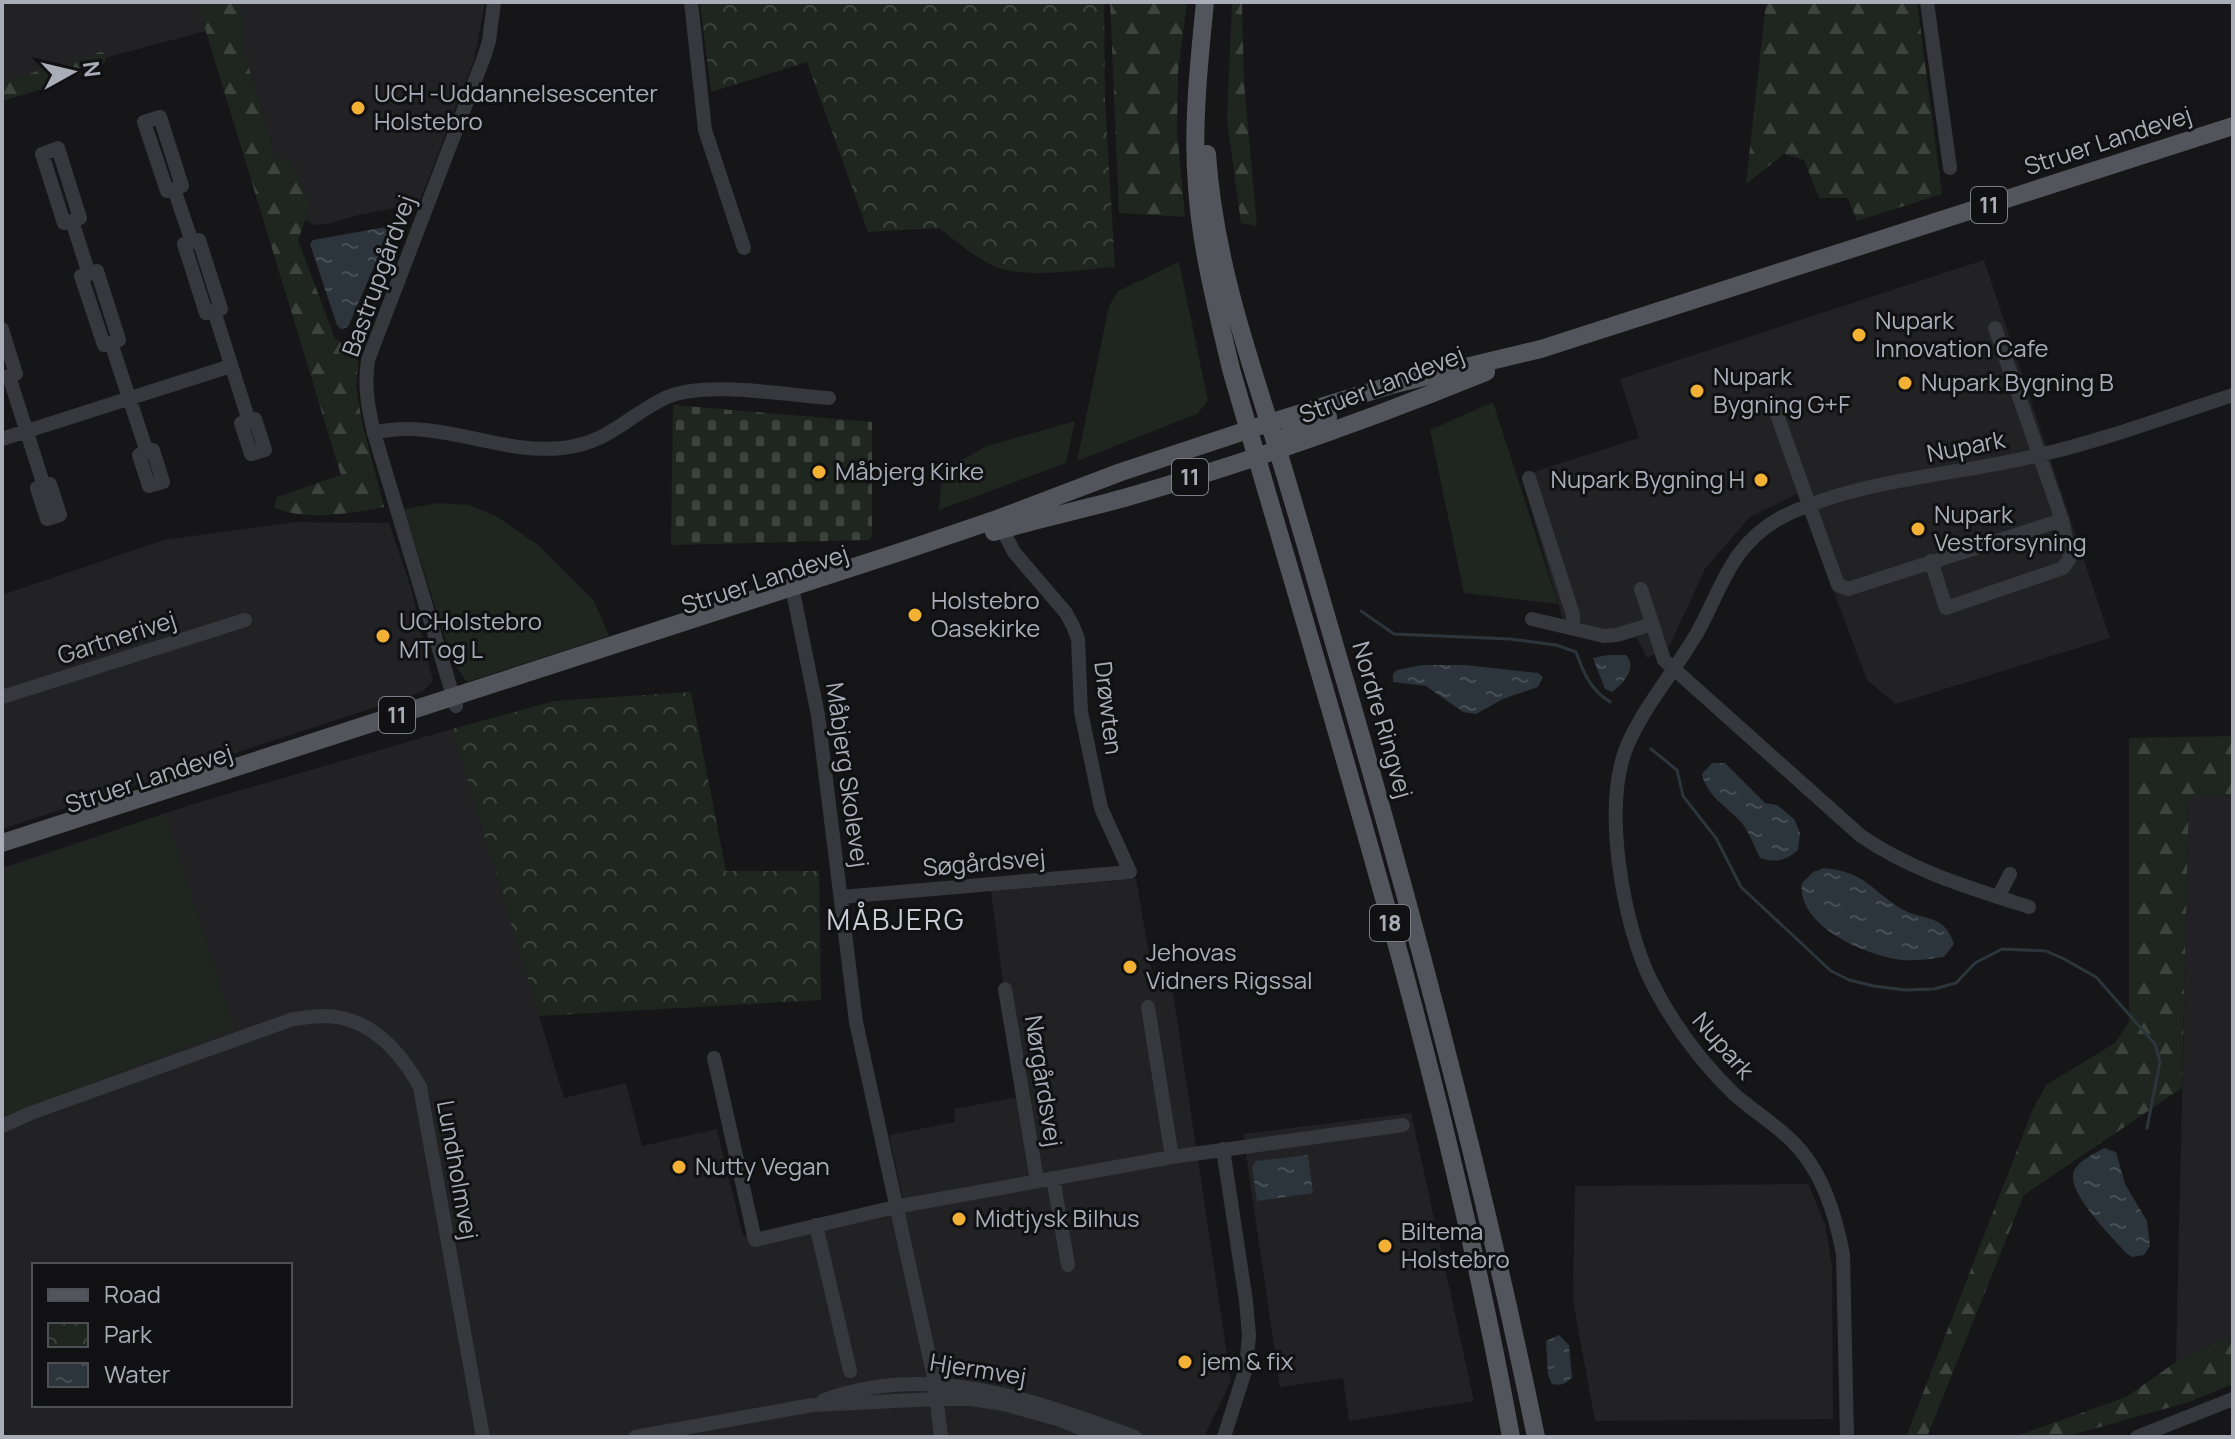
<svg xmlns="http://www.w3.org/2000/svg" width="2235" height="1439" viewBox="0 0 2235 1439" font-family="Manrope,sans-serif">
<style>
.built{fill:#222225;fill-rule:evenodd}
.green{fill:#1e261f}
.forest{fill:url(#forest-firs)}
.cemetery{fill:url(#cemetery-stones)}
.park{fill:url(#park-crowns)}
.water{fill:url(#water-ripples)}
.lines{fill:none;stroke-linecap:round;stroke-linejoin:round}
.stream{stroke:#2c353c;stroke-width:3}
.minor{stroke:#37383d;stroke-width:14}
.major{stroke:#53555c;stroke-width:18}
.poi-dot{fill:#f2b134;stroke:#111113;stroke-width:3}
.labels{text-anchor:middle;stroke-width:6;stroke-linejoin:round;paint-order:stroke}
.shield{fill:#111113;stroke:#7b7e86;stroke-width:2}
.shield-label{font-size:22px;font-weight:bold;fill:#a8adb8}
.poi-label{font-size:24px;fill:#a8adb8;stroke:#111113;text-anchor:start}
.street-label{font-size:24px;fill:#a8adb8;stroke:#111113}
.quarter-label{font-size:28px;letter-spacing:2px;fill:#c9ccd4;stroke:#111113}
</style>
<defs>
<pattern id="forest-firs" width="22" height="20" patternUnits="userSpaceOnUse" patternTransform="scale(2)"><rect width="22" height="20" fill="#1e261f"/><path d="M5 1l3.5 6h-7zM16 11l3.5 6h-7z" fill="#3c433d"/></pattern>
<pattern id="cemetery-stones" width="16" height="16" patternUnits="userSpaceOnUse" patternTransform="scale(2)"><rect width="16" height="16" fill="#1e261f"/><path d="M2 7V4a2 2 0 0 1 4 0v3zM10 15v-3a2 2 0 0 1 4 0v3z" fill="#3c433d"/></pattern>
<pattern id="park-crowns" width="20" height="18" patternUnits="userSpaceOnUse" patternTransform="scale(2)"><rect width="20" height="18" fill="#1e261f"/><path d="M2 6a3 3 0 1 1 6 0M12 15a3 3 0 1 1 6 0" fill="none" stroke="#3c433d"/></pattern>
<pattern id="water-ripples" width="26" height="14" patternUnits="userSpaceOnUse" patternTransform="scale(2)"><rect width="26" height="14" fill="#2c353c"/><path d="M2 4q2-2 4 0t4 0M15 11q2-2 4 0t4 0" fill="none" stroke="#485056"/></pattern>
</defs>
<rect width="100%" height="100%" fill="#161618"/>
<path class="built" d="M2 2H197L206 31 2 85Z
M229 2H485L474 60 419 203 359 215 328 224 315 225 303 219 275 156Z
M1984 260 2110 638 1896 704 1867 680 1797 494 1750 517 1705 569 1669 647 1647 658 1637 638 1567 634 1521 476 1639 438 1620 379Z
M295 522 389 523 412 591 433 681 422 692 2 829V595L164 540Z
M452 729 564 1098 626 1083 642 1146 717 1129 743 1236 903 1199 889 1135 955 1122 954 1109 1018 1097 991 891 1136 879 1154 984 1173 993 1231 1381 1204 1437H2V868L190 805ZM34 1265H290V1405H34Z
M2233 795V1335L2176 1362 2189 796Z
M1411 1113 1474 1401 1349 1421 1343 1378 1280 1387 1243 1134Z
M1808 1184 1825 1224 1832 1265 1833 1419 1595 1421 1573 1301 1575 1186Z"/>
<path class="green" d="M1179 262 1208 401 1197 414 1077 461 1109 306 1118 291Z
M1493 402 1558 604 1464 593 1430 430Z
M1075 421 1066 463 939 510 942 471 987 446Z
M438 503 469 505 496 516 538 545 594 601 609 636 467 682 452 660 404 509Z
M165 813 234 1028 2 1118V871Z"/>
<path class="forest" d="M197 2H240L243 48 275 156 291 162 310 207 298 240 335 339 359 352 356 387 362 422 384 507C354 513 301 522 274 507L277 497 341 475Z
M1110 2H1187L1178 72 1177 130 1185 217 1119 213Z
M1232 2H1242L1244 83 1257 226 1241 223 1227 120Z
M1766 2H1917L1942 194 1857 221 1848 198H1819L1804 160 1784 154 1746 184Z
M100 52H103L106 60 104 63 53 86 2 101V82Z
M2233 736V795L2189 796 2182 1088 2024 1195 1927 1437H1906L2033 1109 2046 1085 2115 1043 2129 1022V738Z
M2233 1335V1384L2189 1402 2065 1437H2014L2126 1397 2176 1362Z"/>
<path class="cemetery" d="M673 405 872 422V536L869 540 671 545Z"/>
<path class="park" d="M700 2H1104L1105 101 1115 267C1082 269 1033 278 1002 269 979 262 958 242 939 228L868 232 807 62 711 92Z
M691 692 726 871H819L821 1000 539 1016 452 729 554 701Z"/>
<path class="water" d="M386 227 388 235 348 327 341 329 337 325 310 244 313 240Z
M1608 655H1626C1638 668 1623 684 1612 692L1605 689 1593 658Z
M1422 665H1465L1538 673 1543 677 1538 687 1503 699 1476 714 1463 712 1426 686 1393 682V674L1397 670Z
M1712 763H1725L1765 803 1777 805 1794 819 1800 833 1798 850C1785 861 1776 863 1760 858 1754 846 1750 834 1742 823 1727 806 1707 797 1702 774Z
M1824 868C1865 872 1869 888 1900 908 1922 922 1944 912 1954 944L1944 957C1928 959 1911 962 1895 959 1861 953 1796 924 1802 883L1813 872Z
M2104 1148 2116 1152 2125 1184 2147 1221 2150 1246 2144 1255 2132 1257 2127 1254C2113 1238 2065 1192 2074 1171 2079 1160 2094 1154 2104 1148Z
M1308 1155 1313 1193 1257 1201 1252 1167 1256 1161Z
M1559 1335 1569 1345 1572 1377C1566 1384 1562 1386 1552 1384L1548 1375 1546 1341Z"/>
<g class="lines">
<path class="stream" d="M1361 611 1394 634 1510 639 1556 645 1576 652C1584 674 1590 689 1610 702
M1651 749 1677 770 1683 796 1716 838 1741 887 1831 971 1849 980 1874 986 1905 990 1934 989 1956 983 1975 963 2002 949 2046 951 2064 959 2096 977 2155 1044 2160 1062 2147 1128"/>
<path class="minor" d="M691 2 705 130 744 248
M1927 2 1950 168
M174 189 167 191 144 122 160 117 182 186 174 189 192 242
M72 221 64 223 42 154 58 148 80 218 72 221 89 274
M199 240 221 309 206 313 184 244Z
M97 271 119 340 104 345 81 276Z
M214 311 249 421 241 423 251 454 265 450 255 419 249 421
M2 329 16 374 6 377
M111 343 147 452 139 455 149 486 163 482 153 450 147 452
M9 376 44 486 37 488 47 519 60 515 50 484 44 486
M1772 401 1838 585 1848 589 2062 520
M374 433C437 417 498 455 562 448 609 443 626 417 665 398 704 380 786 395 829 398
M2 439 231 366
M1529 478 1573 615V628
M1931 561 1946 608 2063 568 2070 558 2062 520 1995 328
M792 587 818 715 856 1022 934 1378 941 1437
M1641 589 1664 660 1861 836C1912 871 1970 888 2029 907
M1532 619 1604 636 1617 635 1652 624
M2 697 245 620
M456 706 374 433C368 407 364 386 368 360L484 57 489 41 494 2
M841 897 1130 872 1101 808 1081 712 1078 639 1073 626 1066 613 1014 552 998 521
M1998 897 2010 874
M1005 989 1037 1180
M1148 1007 1172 1157
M714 1058 755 1240 895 1207 1172 1157 1403 1125
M2 1126 31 1113 293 1019C303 1018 314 1016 325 1016 370 1017 400 1051 420 1087L483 1437
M1223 1149 1246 1301 1249 1335 1246 1368 1224 1437
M1053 1178 1068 1265
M816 1225 850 1371
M824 1400C930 1361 1033 1400 1135 1437
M635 1437 812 1405 937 1399H971L1004 1404 1061 1420 1102 1437
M1847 1437 1843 1254C1835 1213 1822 1170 1791 1140 1773 1123 1752 1110 1734 1094 1700 1061 1672 1023 1651 981 1623 924 1602 807 1627 746 1644 706 1675 671 1697 633 1723 587 1730 545 1782 517 1854 480 1956 475 2035 456 2102 441 2168 416 2233 395
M2137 1437 2233 1399"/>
<path class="major" d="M1205 2C1199 64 1192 125 1197 187 1201 249 1217 309 1231 369 1333 722 1445 1075 1511 1437
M1207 154C1214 255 1244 343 1274 438 1295 506 1314 574 1334 643 1411 905 1481 1169 1536 1437
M1276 444 1300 427 1328 417
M994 532C1037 519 1081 510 1124 498 1247 463 1368 420 1486 372
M2 843 903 551 997 519 1121 472 1269 423 1395 384 1541 349 2233 126"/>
</g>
<g class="poi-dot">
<circle cx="358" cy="108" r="8"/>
<circle cx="1859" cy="335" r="8"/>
<circle cx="1905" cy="383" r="8"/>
<circle cx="1697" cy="391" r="8"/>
<circle cx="819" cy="472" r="8"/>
<circle cx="1761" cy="480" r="8"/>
<circle cx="1918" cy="529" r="8"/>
<circle cx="915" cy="615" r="8"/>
<circle cx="383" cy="636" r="8"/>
<circle cx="1130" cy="967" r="8"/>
<circle cx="679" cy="1167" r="8"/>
<circle cx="959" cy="1219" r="8"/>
<circle cx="1385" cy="1246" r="8"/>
<circle cx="1185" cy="1362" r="8"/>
</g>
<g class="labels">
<g class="shield">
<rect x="1971" y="187" width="36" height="36" rx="6"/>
<rect x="1172" y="459" width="36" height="36" rx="6"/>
<rect x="379" y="697" width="36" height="36" rx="6"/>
<rect x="1370" y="905" width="40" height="36" rx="6"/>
</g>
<g class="shield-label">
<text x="1989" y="213">11</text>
<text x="1190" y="485">11</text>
<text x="397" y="723">11</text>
<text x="1390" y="931">18</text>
</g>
<g class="poi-label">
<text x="374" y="102">UCH -Uddannelsescenter<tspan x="374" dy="28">Holstebro</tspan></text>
<text x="1875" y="329">Nupark<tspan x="1875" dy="28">Innovation Cafe</tspan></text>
<text x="1713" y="385">Nupark<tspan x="1713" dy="28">Bygning G+F</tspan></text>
<text x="1921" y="391">Nupark Bygning B</text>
<text x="835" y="480">Måbjerg Kirke</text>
<text x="1745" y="488" text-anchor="end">Nupark Bygning H</text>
<text x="1934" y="523">Nupark<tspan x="1934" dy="28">Vestforsyning</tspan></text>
<text x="931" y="609">Holstebro<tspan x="931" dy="28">Oasekirke</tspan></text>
<text x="399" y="630">UCHolstebro<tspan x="399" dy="28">MT og L</tspan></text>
<text x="1146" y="961">Jehovas<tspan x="1146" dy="28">Vidners Rigssal</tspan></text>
<text x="695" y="1175">Nutty Vegan</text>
<text x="975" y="1227">Midtjysk Bilhus</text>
<text x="1401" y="1240">Biltema<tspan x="1401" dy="28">Holstebro</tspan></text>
<text x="1201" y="1370">jem &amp; fix</text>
</g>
<g class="street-label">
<text transform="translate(2108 141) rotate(-18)" y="8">Struer Landevej</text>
<text transform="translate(379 276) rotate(-70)" y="8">Bastrupgårdvej</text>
<text transform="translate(1382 385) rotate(-21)" y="8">Struer Landevej</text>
<text transform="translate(1966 447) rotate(-11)" y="8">Nupark</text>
<text transform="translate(765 580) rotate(-18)" y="8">Struer Landevej</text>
<text transform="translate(117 638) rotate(-18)" y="8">Gartnerivej</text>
<text transform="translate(1108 708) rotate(83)" y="8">Drøwten</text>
<text transform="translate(1382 720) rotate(74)" y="8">Nordre Ringvej</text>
<text transform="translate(847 775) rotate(82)" y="8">Måbjerg Skolevej</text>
<text transform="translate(149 779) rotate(-18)" y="8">Struer Landevej</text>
<text transform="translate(984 863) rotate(-5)" y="8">Søgårdsvej</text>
<text transform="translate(1723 1046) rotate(49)" y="8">Nupark</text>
<text transform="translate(1043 1081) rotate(81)" y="8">Nørgårdsvej</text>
<text transform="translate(457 1170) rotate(80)" y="8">Lundholmvej</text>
<text transform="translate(978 1370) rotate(9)" y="8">Hjermvej</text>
</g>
<g class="quarter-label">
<text x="896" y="930">MÅBJERG</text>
</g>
</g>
<rect width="2235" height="1439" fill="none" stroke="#a8adb8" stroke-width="8"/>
<rect x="32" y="1263" width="260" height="144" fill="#111113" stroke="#4d4f55" stroke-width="2"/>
<rect x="48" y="1289" width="40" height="12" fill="#53555c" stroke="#4d4f55" stroke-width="2"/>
<text x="104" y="1303" font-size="24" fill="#a8adb8">Road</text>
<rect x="48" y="1323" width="40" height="24" fill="url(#park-crowns)" stroke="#4d4f55" stroke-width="2"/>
<text x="104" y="1343" font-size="24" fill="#a8adb8">Park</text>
<rect x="48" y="1363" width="40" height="24" fill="url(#water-ripples)" stroke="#4d4f55" stroke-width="2"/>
<text x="104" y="1383" font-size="24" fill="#a8adb8">Water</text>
<g transform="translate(72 72) rotate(82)" stroke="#111113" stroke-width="6" paint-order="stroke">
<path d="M0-6L14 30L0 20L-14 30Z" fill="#a8adb8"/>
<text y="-12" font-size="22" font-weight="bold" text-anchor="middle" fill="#a8adb8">N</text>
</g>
</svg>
